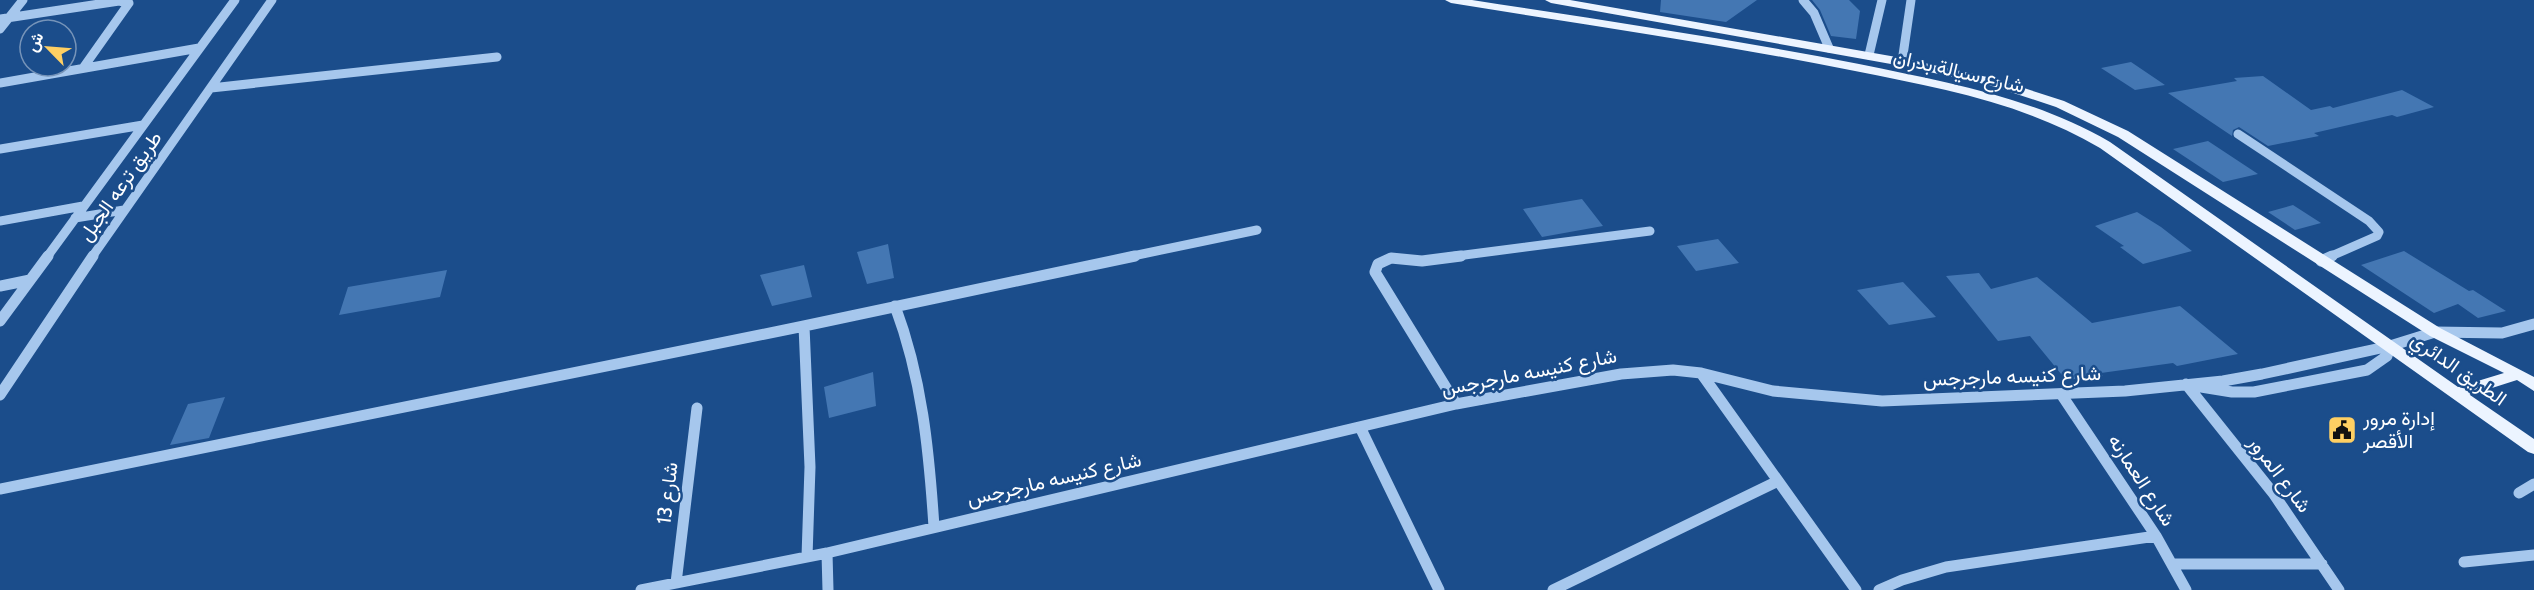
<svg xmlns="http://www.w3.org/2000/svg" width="2534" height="590" viewBox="0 0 2534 590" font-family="Cabin,Vazirmatn,sans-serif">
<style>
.building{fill:#4477b3}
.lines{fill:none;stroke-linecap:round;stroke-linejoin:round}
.minor-far1{stroke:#a6c7ed;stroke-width:9}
.minor{stroke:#a6c7ed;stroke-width:11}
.major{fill:#ecf4ff;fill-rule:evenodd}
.labels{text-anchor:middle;stroke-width:5;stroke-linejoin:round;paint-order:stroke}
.street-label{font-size:20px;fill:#fff;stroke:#1b4d8b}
.poi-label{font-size:20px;fill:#fff;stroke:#1b4d8b;text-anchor:start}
</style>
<rect width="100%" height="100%" fill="#1b4d8b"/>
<path class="building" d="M1661 0H1757L1726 22 1660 12Z
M1812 0H1849L1860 11 1856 39 1831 36 1820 10Z
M2131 62 2165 85 2135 90 2101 68Z
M2263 76 2311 110 2330 106 2333 108 2402 90 2434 107 2397 117 2392 115 2314 133 2319 136 2268 146 2239 127 2233 130 2232 136 2168 93 2237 81 2234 78Z
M2208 141 2258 174 2223 182 2173 149Z
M1582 199 1603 226 1542 237 1523 209Z
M2293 205 2321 223 2295 230 2268 212Z
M2137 212 2161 227 2192 251 2143 264 2120 247 2124 246 2095 226Z
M1718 239 1739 263 1696 271 1677 246Z
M888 244 894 278 867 284 857 252Z
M2404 251 2469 291 2473 290 2506 311 2478 318 2458 304 2434 313 2361 265Z
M804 265 812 297 772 306 760 275Z
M447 270 440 297 339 315 348 287Z
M1979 273 1991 289 2037 277 2092 323 2180 306 2238 354 2177 366 2173 363 2101 373 2103 376 2066 380 2030 336 1998 341 1946 276Z
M1903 282 1936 317 1889 325 1857 290Z
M873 372 876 406 829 418 824 387Z
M225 397 209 438 170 445 188 404Z"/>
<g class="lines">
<path class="minor-far1" d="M1803 0 1814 13 1829 48
M0 19 119 1 129 3 83 68
M0 29 23 0
M1869 55 1882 0
M1902 62 1911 0
M0 83 199 48
M211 88 497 57
M2238 134 2369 221 2379 232 2377 236 2329 257
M0 149 143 125
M75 218 124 210
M0 221 83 206
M47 257 235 0
M92 257 272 0
M1128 257 1257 230
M1449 257 1650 231"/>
<path class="minor" d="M2321 261 2332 256
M0 286 30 280
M895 306C922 378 929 450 934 527
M0 321 48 256
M804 326 810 467 807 557
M1701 373 1856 590
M2186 384 2273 493 2339 590
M2195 386 2232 392H2254L2367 370 2387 356 2390 346
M2061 394 2156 536 2186 590
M0 395 93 256
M1456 404 1375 272 1378 264 1391 258 1422 261 1461 256
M1360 427 1439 590
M0 489 804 326 1135 256
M2519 493 2534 484
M827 553 828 590
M2464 562 2534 555
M2172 564H2322
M676 583 697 408
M641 590 827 553 1456 404 1621 374 1673 370 1701 373 1773 391 1882 401 2125 391 2223 381 2262 374 2390 346 2435 332 2502 333 2534 324
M1553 590 1778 481
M1879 590 1902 580 1946 567 2156 536"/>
<path class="major" d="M1445 0H1472C1601 20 1731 39 1859 64 1946 82 2032 97 2110 142L2458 387 2504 373 2430 336 2118 137 2056 107 1989 85 1902 66 1551 3 1545 0H1570L1902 58 1996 79 2064 101 2128 131 2440 328 2534 377V391L2517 380 2470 395 2534 439V454L2528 452 2100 148C2024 103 1940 88 1855 71 1721 44 1586 25 1451 3Z"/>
</g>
<defs>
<g id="civic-square" transform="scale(1.5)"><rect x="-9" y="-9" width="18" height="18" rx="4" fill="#fecf63" stroke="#1b4d8b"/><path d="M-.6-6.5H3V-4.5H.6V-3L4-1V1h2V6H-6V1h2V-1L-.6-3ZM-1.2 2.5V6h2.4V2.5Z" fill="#111"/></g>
</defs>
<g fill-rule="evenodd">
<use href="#civic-square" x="2342" y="430"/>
</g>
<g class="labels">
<g class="street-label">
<text transform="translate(1959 71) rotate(13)" y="7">شارع سيالة بدران</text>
<text transform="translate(120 186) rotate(-55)" y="7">طريق ترعه الجبل</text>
<text transform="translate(2459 369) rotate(35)" y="7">الطريق الدائري</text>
<text transform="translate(1529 372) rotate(-11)" y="7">شارع كنيسه مارجرجس</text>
<text transform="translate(2012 376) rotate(-2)" y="7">شارع كنيسه مارجرجس</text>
<text transform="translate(2280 474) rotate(53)" y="7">شارع المرور</text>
<text transform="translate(1054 479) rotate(-13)" y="7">شارع كنيسه مارجرجس</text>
<text transform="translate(2142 480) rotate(57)" y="7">شارع العمارنه</text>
<text transform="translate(667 493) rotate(-83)" y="7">شارع 13</text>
</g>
<g class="poi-label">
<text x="2363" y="425">إدارة مرور<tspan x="2363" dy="23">الأقصر</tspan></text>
</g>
</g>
<g transform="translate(48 48) rotate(295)"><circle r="28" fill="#1b4d8b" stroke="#7694b9" stroke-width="1.5"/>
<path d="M0-4.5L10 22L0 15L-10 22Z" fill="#fecf63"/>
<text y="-9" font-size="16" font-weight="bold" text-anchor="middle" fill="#ffffff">ش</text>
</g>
</svg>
